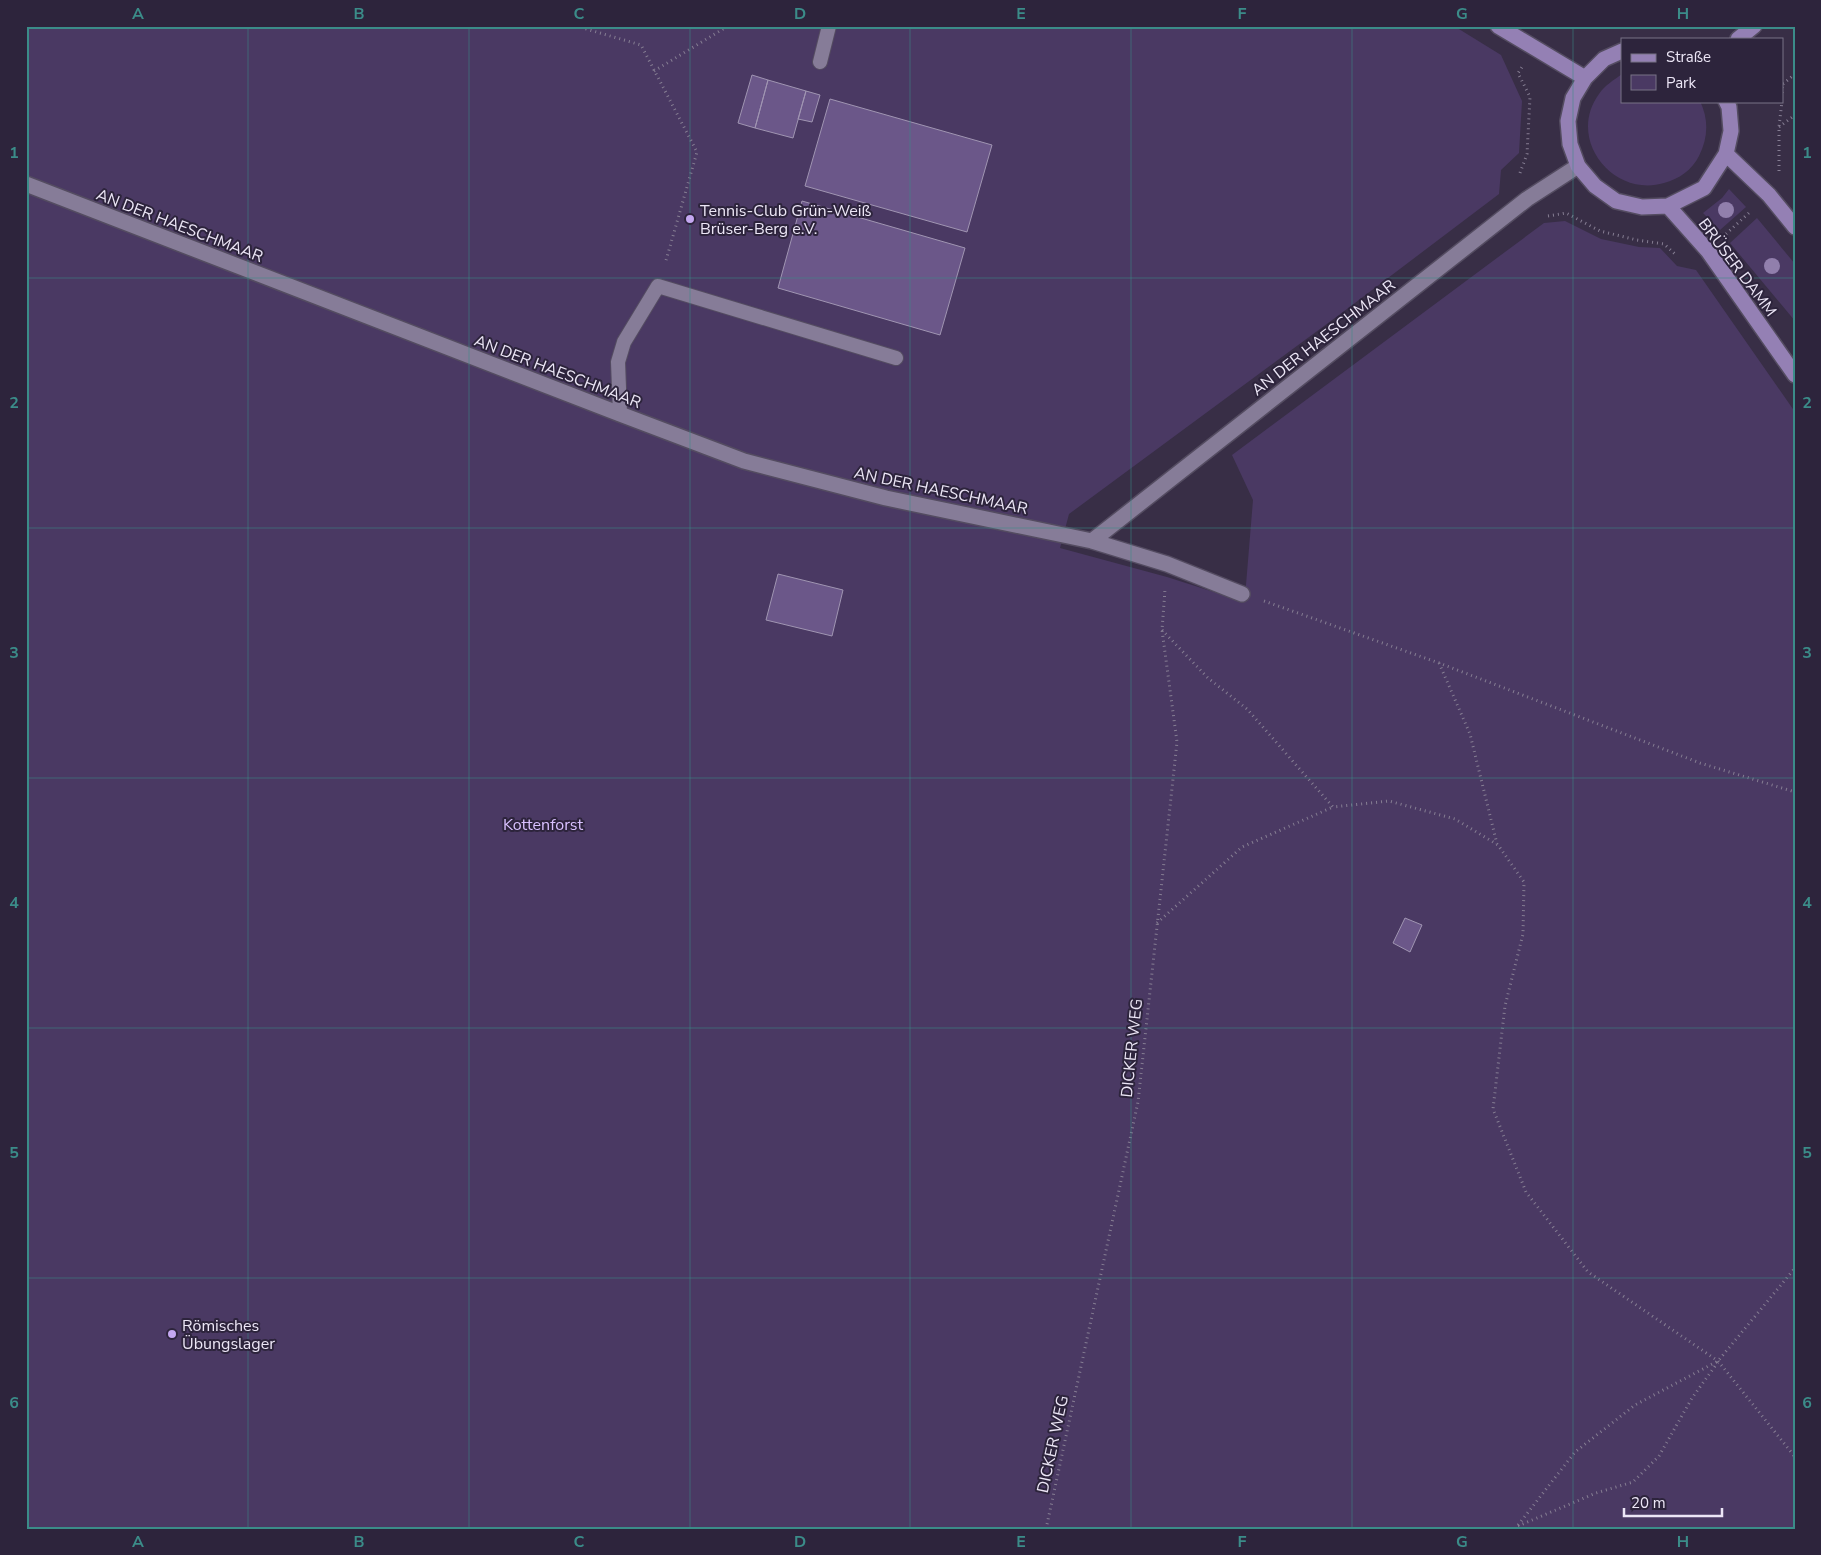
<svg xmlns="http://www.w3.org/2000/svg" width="1821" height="1555" viewBox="0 0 1821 1555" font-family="'Nunito Sans',sans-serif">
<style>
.green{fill:#4a3963}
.building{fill:#6b5789;stroke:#a095b2}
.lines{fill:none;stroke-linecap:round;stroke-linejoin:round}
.lane-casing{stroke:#544c61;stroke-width:16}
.street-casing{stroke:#544c61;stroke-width:18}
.secondary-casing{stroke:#544c61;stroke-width:18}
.path{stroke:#867e93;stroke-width:3;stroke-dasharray:1 4;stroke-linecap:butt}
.lane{stroke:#867c98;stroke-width:14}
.street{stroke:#867c98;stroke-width:15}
.secondary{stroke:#9480b4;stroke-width:15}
.tree{fill:#917fac}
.grid{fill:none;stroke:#3b8c89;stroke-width:1;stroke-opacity:0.55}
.poi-dot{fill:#c4a7f1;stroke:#2d243c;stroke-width:2}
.labels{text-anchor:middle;stroke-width:4;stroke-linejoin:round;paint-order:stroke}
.poi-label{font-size:16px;fill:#ece6f6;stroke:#2d243c;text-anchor:start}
.street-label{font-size:16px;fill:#ece6f6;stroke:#2d243c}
.park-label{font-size:16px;fill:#d9c1ff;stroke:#2d243c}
.neatline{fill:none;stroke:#3b8c89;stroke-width:2}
.grid-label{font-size:16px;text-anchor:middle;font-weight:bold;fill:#3b8c89}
</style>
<rect width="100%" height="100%" fill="#382e46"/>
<path class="green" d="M26 26H1454L1501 55 1522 101 1519 153 1501 170 1499 194 1343 312 1069 514 1060 548 1167 577 1242 601 1246 585 1253 500 1232 455 1544 223 1565 221 1601 239 1639 247 1660 248 1677 266 1696 270 1795 412V1529H26Z
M1622 74V101H1700C1709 120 1708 138 1699 156 1692 170 1679 179 1664 183 1613 198 1566 139 1599 94 1605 85 1614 80 1622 74Z
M1729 189 1746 207 1720 230 1703 213 1722 198Z
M1757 218 1795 264V321L1730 243Z"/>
<path class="building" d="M752 75 768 80 755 128 738 123Z
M768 80 806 91 793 138 755 128Z
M806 91 820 95 812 122 798 119Z
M830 99 992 145 967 232 805 186Z
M802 201 965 248 940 335 778 288Z
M778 574 843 590 832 636 766 620Z
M1405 918 1422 925 1410 952 1393 943Z"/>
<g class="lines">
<g class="lane-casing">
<path id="lane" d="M820 62 829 26
M620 414 618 362 624 342 658 286 896 358"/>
</g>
<g class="street-casing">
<path id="street" d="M26 184 620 414 744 461 886 498 1092 541 1167 564 1242 594
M1092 541 1527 199 1578 166"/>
</g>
<g class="secondary-casing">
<path id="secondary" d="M1498 26 1585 78
M1738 39 1754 26
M1622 51 1604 59 1585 78 1573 98 1568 121 1570 144 1578 166 1595 186 1616 201 1642 207 1668 206 1704 188 1726 154 1731 131 1729 107 1726 101
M1726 154 1769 195 1795 227
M1668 206 1708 251 1795 375"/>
</g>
<path class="path" d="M576 26 641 45 697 152 665 264
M654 71 728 26
M1782 82V96
M1783 84 1795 74
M1779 127 1795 115
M1779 171V127L1782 101
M1520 173 1527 154 1530 97 1518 73 1522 67
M1548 216 1566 213 1600 231 1637 240 1664 244 1676 255
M1726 234 1751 211
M1264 601 1439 663 1700 763 1795 792
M1162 630 1208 678 1247 709 1333 807 1389 801 1455 819 1498 845 1524 882 1523 934 1505 1006 1493 1109 1526 1192 1588 1272 1718 1361 1795 1457
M1439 663 1470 734 1497 844
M1157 923 1242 847 1333 807
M1518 1526 1596 1493 1633 1482 1659 1456 1692 1398 1718 1362
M1046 1529 1138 1102 1177 742 1162 630 1165 590
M1515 1529 1575 1452 1635 1405 1718 1361 1795 1268"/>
<use href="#lane" class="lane"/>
<use href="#street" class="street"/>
<use href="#secondary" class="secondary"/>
</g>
<g class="tree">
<circle cx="1726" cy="210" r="8"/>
<circle cx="1772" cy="266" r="8"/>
</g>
<path class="grid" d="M248 26V1529M469 26V1529M690 26V1529M910 26V1529M1131 26V1529M1352 26V1529M1573 26V1529M26 278H1795M26 528H1795M26 778H1795M26 1028H1795M26 1278H1795"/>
<g class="poi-dot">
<circle cx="690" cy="219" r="5"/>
<circle cx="172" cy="1334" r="5"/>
</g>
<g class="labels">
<g class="poi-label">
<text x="700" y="216">Tennis-Club Grün-Weiß<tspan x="700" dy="18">Brüser-Berg e.V.</tspan></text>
<text x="182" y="1331">Römisches<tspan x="182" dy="18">Übungslager</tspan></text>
</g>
<g class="street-label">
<text transform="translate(180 225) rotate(21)" y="6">AN DER HAESCHMAAR</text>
<text transform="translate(1738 267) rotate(53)" y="6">BRÜSER DAMM</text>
<text transform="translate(1323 337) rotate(-38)" y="6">AN DER HAESCHMAAR</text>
<text transform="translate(558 371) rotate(21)" y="6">AN DER HAESCHMAAR</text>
<text transform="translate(941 490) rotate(12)" y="6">AN DER HAESCHMAAR</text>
<text transform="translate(1131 1048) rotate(-84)" y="6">DICKER WEG</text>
<text transform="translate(1052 1444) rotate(-78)" y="6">DICKER WEG</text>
</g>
<g class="park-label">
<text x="543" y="830">Kottenforst</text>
</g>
</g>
<rect width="1821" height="1555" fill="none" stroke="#2d243c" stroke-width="55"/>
<rect x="1621" y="38" width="162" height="65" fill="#2d243c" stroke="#797286"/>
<rect x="1631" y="54" width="25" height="8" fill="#9480b4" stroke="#797286"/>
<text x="1666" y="62" font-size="15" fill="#ece6f6">Straße</text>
<rect x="1631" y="75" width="25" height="15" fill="#4a3963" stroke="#797286"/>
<text x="1666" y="88" font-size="15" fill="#ece6f6">Park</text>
<path d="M1624 1508v8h98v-8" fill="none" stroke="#ece6f6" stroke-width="2.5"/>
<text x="1631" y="1508" font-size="15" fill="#ece6f6" stroke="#2d243c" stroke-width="4" paint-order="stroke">20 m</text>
<rect x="28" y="28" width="1766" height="1500" class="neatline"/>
<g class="grid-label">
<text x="138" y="19">A</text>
<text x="359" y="19">B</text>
<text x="579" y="19">C</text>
<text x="800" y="19">D</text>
<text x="1021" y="19">E</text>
<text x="1242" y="19">F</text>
<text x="1462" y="19">G</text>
<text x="1683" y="19">H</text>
<text x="14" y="158">1</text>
<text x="1807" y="158">1</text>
<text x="14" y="408">2</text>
<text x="1807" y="408">2</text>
<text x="14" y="658">3</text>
<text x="1807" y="658">3</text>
<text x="14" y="908">4</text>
<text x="1807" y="908">4</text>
<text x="14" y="1158">5</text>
<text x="1807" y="1158">5</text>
<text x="14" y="1408">6</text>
<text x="1807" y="1408">6</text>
<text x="138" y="1547">A</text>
<text x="359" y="1547">B</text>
<text x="579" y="1547">C</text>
<text x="800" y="1547">D</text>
<text x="1021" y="1547">E</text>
<text x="1242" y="1547">F</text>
<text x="1462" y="1547">G</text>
<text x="1683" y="1547">H</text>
</g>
</svg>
